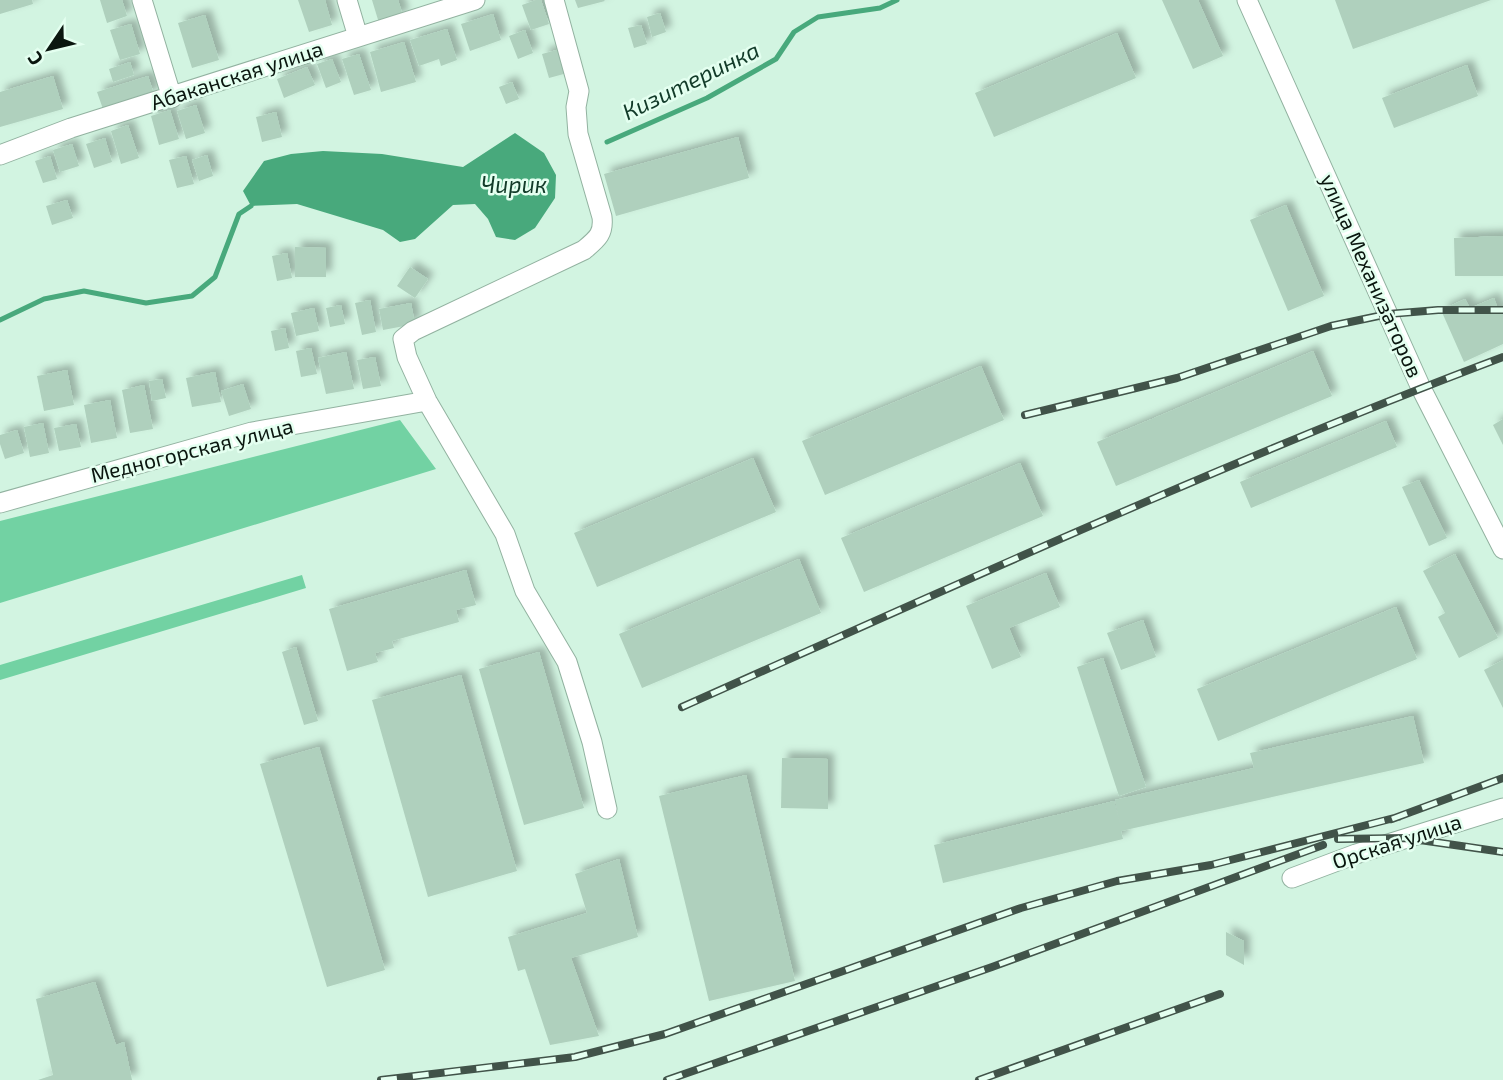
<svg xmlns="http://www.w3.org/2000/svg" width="1503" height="1080" viewBox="0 0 1503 1080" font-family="'Exo 2',sans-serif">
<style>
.forest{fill:#72d2a3}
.water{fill:#48a97c}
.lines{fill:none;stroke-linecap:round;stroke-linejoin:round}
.stream{stroke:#48a97c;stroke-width:5}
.building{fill:#afd0bd;filter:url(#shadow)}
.minor-casing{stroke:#92b2a0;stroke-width:21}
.minor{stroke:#fff;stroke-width:19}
.rail-casing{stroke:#415349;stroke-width:8}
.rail{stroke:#e4fff0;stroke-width:5;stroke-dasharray:16;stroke-linecap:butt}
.labels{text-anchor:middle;stroke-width:5;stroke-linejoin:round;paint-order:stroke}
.street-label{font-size:21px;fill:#0a160f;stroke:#e4fff0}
.water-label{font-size:23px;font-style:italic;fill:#123b29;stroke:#e4fff0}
</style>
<defs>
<filter id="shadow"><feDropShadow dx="6" dy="-6" stdDeviation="3.5" flood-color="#0004"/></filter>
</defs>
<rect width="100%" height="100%" fill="#d2f4e1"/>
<path class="forest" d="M400 420 436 469 0 603V521Z
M302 575 306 588 0 680V665Z"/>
<path class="water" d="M515 133 544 153 556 175 555 198 535 228 515 240 496 237 488 219 475 204 453 205 415 239 400 242 383 230 297 204 251 206 243 191 264 161 291 154 323 151 382 154 463 167Z"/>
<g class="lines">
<path class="stream" d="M607 142 707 98 776 59 794 32 818 17 880 8 897 0
M0 320 44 299 84 291 146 303 192 296 215 277 239 214 251 206"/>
</g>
<path class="building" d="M0 0H32L33 4 0 14Z
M100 0H122L127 16 107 23Z
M298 0H325L332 25 309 32Z
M372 0H398L403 16 379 23Z
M536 0H541L549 24 531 30 522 5Z
M575 0H604L605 1 578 8Z
M1162 0H1198L1223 56 1193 69Z
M1335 0H1491L1353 49Z
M660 13 666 32 652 37 647 17Z
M493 14 501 40 470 51 461 24Z
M205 15 219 60 192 68 178 23Z
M131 24 140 54 120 60 110 30Z
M641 25 647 44 634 48 628 28Z
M447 29 457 60 441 66 439 59 419 66 410 40Z
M525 30 533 53 518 59 509 36Z
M1117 33 1136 78 994 137 975 93Z
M404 42 416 82 381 92 370 52Z
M564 48 571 72 549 78 542 54Z
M359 54 371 90 354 95 342 59Z
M332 59 341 82 326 88 317 64Z
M130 62 134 75 113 82 109 69Z
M1467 65 1478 96 1394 128 1382 98Z
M307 67 315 85 284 98 277 79Z
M53 76 63 109 0 127V92Z
M148 76 154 94 103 109 97 92Z
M512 82 519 99 506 104 499 87Z
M196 105 205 133 186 139 177 111Z
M170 110 179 139 159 145 151 116Z
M276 112 282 137 262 142 256 117Z
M128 125 139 158 121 164 111 131Z
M738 137 749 178 616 216 604 174Z
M105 138 112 162 94 168 86 144Z
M72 144 79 166 60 172 53 150Z
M207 155 213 176 199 181 192 160Z
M50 156 57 179 43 183 35 161Z
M186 156 194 184 177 188 169 160Z
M67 200 73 218 52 225 46 206Z
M1286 205 1324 296 1288 311 1250 220Z
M1503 236V276H1455L1454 238Z
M295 247 326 248V277H295Z
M287 253 292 278 277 281 272 256Z
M410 267 428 279 415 298 397 286Z
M1494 298 1498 309 1503 307V344L1464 362 1441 310 1465 299 1470 308Z
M370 300 376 332 362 335 355 303Z
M411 303 415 324 383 330 379 309Z
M341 305 345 324 330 327 326 308Z
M314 308 319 331 296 336 291 313Z
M285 328 289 348 275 351 271 331Z
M311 348 317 374 301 377 296 351Z
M1313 351 1332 396 1116 486 1097 442Z
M346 352 354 389 326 394 318 358Z
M375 357 381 386 363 389 357 360Z
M981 366 1004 420 825 495 802 441Z
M67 370 74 405 44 411 37 376Z
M215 372 221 402 192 407 186 378Z
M162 379 166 398 152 401 149 381Z
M243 384 251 409 229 416 221 391Z
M144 385 153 429 130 433 122 390Z
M110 400 117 438 91 443 84 405Z
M1503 419V445L1493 425Z
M1386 421 1397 447 1251 508 1240 482Z
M43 423 49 453 30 457 24 427Z
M76 424 81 447 59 451 54 428Z
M17 430 24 453 5 459 0 444V435Z
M753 458 776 512 597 587 574 533Z
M1020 463 1043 516 864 592 841 538Z
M1419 480 1447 538 1429 546 1402 487Z
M1455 554 1498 638 1459 658 1438 617 1445 613 1423 571Z
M799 559 821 613 642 688 619 634Z
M466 570 476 605 456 610 459 622 392 641 394 648 375 653 378 662 347 671 329 609Z
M1046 573 1060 607 1009 628 1021 657 992 669 966 606Z
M1396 607 1417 659 1218 741 1197 689Z
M1143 620 1156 657 1121 670 1107 633Z
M296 647 318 721 304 725 282 652Z
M539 652 584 808 524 825 479 669Z
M1103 658 1146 787 1119 796 1077 667Z
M1503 660V708L1484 670Z
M461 675 517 871 428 897 372 700Z
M1413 716 1424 763 1121 831 1123 839 943 883 934 845 1114 801 1121 828 1115 800 1254 768 1250 753Z
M319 747 385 970 327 987 260 764Z
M782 758 828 759V809L781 808Z
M746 775 795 981 709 1001 659 796Z
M619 859 638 937 571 958 599 1036 550 1045 525 969 518 971 508 937 587 913 575 874Z
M1226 932 1244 941V965L1226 955Z
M95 982 116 1045 124 1042 132 1080H38L53 1075 36 999Z"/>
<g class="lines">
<g class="minor-casing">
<path id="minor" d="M142 0 172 98
M347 0 358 37
M554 0 579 91 576 107 578 134 602 217C604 234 597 239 584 250L413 331 403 339 407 357 427 401 505 534 525 591 567 662 592 742 607 809
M1247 0 1421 388 1503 549
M0 155 71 128 475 0
M0 503 252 432 427 401
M1292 878 1356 854 1503 808"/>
</g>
<use href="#minor" class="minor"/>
<g class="rail-casing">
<path id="rail" d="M1025 415 1177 378 1331 326 1388 314 1438 310H1503
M682 707C954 586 1224 462 1503 357
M1392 819 1503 778
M1338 839 1406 838 1503 852
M381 1080 575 1057 665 1034 1021 908 1117 881 1211 865 1398 817
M667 1080 992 967 1323 845
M979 1080 1220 994"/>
</g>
<use href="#rail" class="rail"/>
</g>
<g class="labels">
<g class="street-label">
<text transform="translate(237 76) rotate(-18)" y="7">Абаканская улица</text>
<text transform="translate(1371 276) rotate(66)" y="7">улица Механизаторов</text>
<text transform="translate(192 451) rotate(-14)" y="7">Медногорская улица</text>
<text transform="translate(1397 842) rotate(-18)" y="7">Орская улица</text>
</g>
<g class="water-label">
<text transform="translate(691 81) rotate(-26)" y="8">Кизитеринка</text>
<text x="514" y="193">Чирик</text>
</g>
</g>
<g transform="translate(49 49) rotate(235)" stroke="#e4fff0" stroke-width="5" paint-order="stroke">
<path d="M0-5L12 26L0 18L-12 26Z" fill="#0a160f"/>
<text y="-10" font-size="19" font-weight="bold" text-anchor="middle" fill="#0a160f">С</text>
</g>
</svg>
